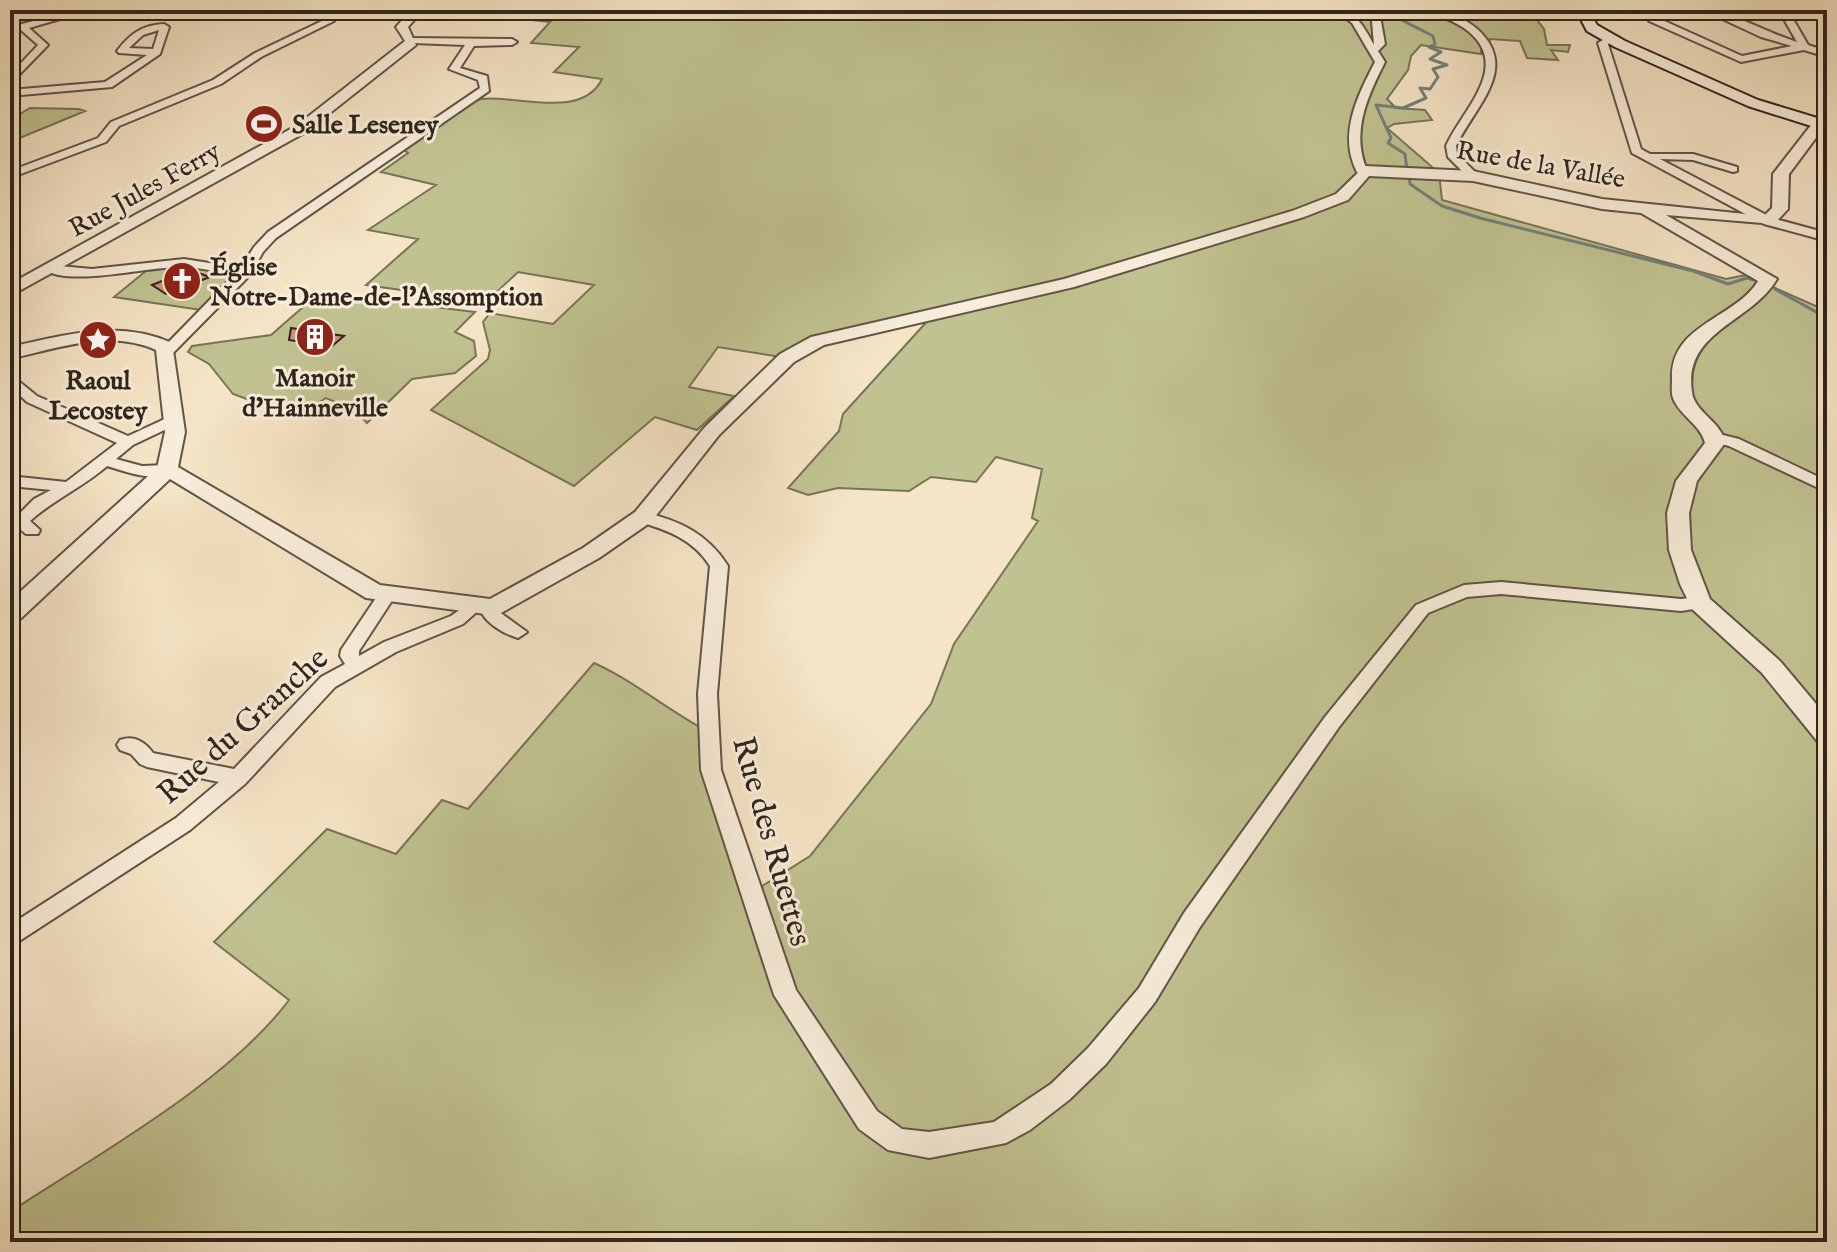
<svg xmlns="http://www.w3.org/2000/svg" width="1837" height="1252" viewBox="0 0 1837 1252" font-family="'IM FELL English',serif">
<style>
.green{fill:#c1c291;stroke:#787456;stroke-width:2}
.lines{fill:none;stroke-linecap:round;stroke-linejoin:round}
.stream{stroke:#72807c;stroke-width:3}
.building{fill:#d18f7c;stroke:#2f251c;stroke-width:2}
.minor-casing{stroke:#605546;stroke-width:4}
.tertiary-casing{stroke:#605546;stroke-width:4}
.secondary-casing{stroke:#2f251c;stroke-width:4}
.minor{fill:#f8edda;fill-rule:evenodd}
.tertiary{fill:#f8edda;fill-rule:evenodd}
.secondary{fill:#f8edda;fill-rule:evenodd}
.labels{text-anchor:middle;stroke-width:6;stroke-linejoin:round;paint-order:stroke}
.far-poi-label{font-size:26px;font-weight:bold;fill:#2f251c;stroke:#f8edda;text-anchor:start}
.far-street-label{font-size:26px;fill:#2f251c;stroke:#f8edda}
.street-label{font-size:32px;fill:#2f251c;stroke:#f8edda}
</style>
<rect width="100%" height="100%" fill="#f5e4c6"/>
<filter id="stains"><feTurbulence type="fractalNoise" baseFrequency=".0025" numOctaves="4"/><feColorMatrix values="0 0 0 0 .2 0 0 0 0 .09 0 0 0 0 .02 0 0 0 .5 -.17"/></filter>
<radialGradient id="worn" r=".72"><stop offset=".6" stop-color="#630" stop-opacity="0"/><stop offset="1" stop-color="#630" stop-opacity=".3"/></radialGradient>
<path class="green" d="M10 10H75L10 28Z
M539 10H1529L1544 29 1547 45H1570L1568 52 1551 50 1558 60 1527 58 1520 41 1490 39 1488 50H1481V54L1421 45 1411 56 1408 70 1387 99 1396 108 1425 110 1432 120 1394 124 1387 128 1439 173 1442 200 1726 279 1746 275 1827 311V1242H10V1212C98 1154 227 1083 289 1000L214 942 327 829 396 854 442 800 468 809 594 663C636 682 667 710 707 731L751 893 810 856 931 704 954 644 1038 521 1032 518 1042 469 996 457 976 482 931 477 909 491 838 488 808 495 788 488 839 431 843 414 931 317 818 341 787 358 718 347 689 387 734 396 697 430 655 417 574 486 431 410 488 359 490 350 483 322 490 313 553 324 594 285 518 272 486 302 366 285 418 239 368 230 436 185 381 172 408 153 404 150C418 141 468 102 481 99 513 94 582 121 602 79L554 72 579 47 531 43 550 22 524 19Z
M30 108 79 109 85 111 10 142V120Z
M179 264 224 269 233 275 201 310 114 297 152 266Z
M319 293 475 312 455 332 474 341 476 356 455 373 412 379 367 423 355 410 326 398 296 417 233 394 209 364 188 352 192 346 271 335Z"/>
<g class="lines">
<path class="stream" d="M1357 10H1361
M1382 10 1433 36 1435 44 1429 47 1441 52 1430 59 1447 65 1433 69 1438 77 1430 89 1420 88 1426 98 1403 108 1376 105 1391 138 1388 143 1405 154 1407 170
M1409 175 1410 184 1442 206 1480 218 1693 271 1728 284 1747 278 1754 280
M1775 289 1827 318"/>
</g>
<path class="building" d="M190 270 210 277 166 294 152 285Z
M291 328 344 336 331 347 289 340Z"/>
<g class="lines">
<g class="minor-casing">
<path id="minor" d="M77 10H91L29 28 48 45 10 84V75L38 45 21 30 10 33V27Z
M249 10H257L253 18 245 16Z
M1334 10C1356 10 1364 27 1374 45L1371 10H1379L1385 44 1378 51 1385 62C1367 97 1350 134 1368 172L1362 175 1358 174C1337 136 1357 97 1375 62L1352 23Z
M1430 10C1447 10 1462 17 1476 28 1522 68 1474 107 1456 146L1457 154 1477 174V178H1469L1448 157 1446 146C1462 110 1512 67 1468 31 1456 21 1441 18 1430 10Z
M1648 10 1661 13 1684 10 1660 19 1742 56 1792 46 1761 37 1703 10C1728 10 1770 34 1797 42L1785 21 1793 19 1808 45 1827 51V57L1804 50 1741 62 1649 21V17L1653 15Z
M326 19 334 21 261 57 221 84 119 126 106 142 10 178V171L98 138 111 122 213 80 255 53Z
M164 24 169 27 160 54 112 87 10 96V90L105 82 147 55 119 53 117 51C130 34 142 25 164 24ZM159 30 153 49 129 48 143 35Z
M1609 36 1614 39 1608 44 1641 149 1650 154H1693L1737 167V171L1733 172 1693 160 1660 159 1772 218 1827 233V241L1764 224 1632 153 1598 43Z
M410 38 512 39 517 42 512 45 474 46 460 68 487 76 489 91 276 238 263 252 250 275 172 354 167 355 160 351 235 274C219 272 202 268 185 267 151 265 70 288 43 269L49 265 92 269 184 259 241 268 254 247 268 232 480 88 478 80 449 69 465 45 413 43 408 40Z
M10 374 37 396 128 436 169 417H179V423L133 445 116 459 142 466 167 465 175 470C157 484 127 472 107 466 83 487 53 500 30 521L40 530 38 534H26L11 522 34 499 51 490 10 486V476L66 482 117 443 27 402 10 386Z
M1715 433 1739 439 1827 481V492L1729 446 1710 441V435Z
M643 512C680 521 707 533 728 566L717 694 721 770 796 990 877 1111 902 1129 929 1132 994 1122 1051 1084 1088 1048 1139 988 1184 913 1325 717 1416 605 1464 585 1501 582 1681 599 1700 597 1709 603 1706 607 1681 611 1501 594 1467 597 1428 613 1339 727 1200 927 1155 1002 1106 1064 1069 1100 1030 1130 1006 1143 929 1158 888 1150 859 1129 774 995 701 770 698 694 710 566C693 539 667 530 637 521L635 517 637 513Z
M386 590 395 596 359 651V656L384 642 451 616 472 601 480 606 488 602 494 604 498 611 527 632 518 638C504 634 485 623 480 609L463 624 396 652 335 687 245 784 190 830 10 947V925L176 818 219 782 147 767 140 764 131 754 120 750 117 745 120 740C134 735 145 742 153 753L234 769 321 677 345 664 340 656 341 650 380 592Z"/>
</g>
<g class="tertiary-casing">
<path id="tertiary" d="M411 10H423L408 27 416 45 306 132 10 296V284L296 126 405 41 396 27Z
M1827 110V123L1789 174 1788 209 1774 224 1666 215 1777 279C1751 323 1683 331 1692 392 1694 412 1723 423 1725 443L1697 481 1689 513 1691 550 1710 599 1780 661 1827 717V745L1818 742 1762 673 1692 609 1680 584 1669 550 1667 513 1676 481 1705 443C1701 425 1679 415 1673 398 1671 393 1672 384 1672 379 1670 324 1735 319 1758 281L1641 213 1602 209 1473 181 1369 176 1348 200 1304 217 1074 287 824 345 794 362 719 435 651 522 599 558 501 613 493 615 366 598 170 479 18 621 10 623V601L157 468 165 432 156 350C109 329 58 348 10 359V347C66 335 117 319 172 343L185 432 178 467 380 585 490 599 583 548 635 512 705 427 780 354 811 337 1064 279 1292 211 1336 194 1365 166 1473 171 1602 199 1764 216 1772 208 1773 174 1822 111Z"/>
</g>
<g class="secondary-casing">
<path id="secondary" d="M1576 10H1588L1597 25 1625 41 1758 100 1827 121V131L1748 106 1615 47 1587 31Z"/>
</g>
<use href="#minor" class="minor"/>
<use href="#tertiary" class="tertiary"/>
<use href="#secondary" class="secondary"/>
</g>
<defs>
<g id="stadium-disc" transform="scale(2)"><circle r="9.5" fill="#8f2418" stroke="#f8edda"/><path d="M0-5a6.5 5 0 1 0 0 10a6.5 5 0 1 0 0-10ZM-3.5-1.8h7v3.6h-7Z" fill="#fff"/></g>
<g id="church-disc" transform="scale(2)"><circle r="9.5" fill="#8f2418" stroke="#f8edda"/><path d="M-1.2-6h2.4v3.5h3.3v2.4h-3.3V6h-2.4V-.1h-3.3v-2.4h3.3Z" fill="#fff"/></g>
<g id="building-disc" transform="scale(2)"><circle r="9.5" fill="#8f2418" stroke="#f8edda"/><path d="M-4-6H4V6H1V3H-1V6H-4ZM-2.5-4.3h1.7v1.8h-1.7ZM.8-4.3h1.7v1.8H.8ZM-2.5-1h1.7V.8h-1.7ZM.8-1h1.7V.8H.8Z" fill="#fff"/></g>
<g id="sight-disc" transform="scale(2)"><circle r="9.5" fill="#8f2418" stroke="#f8edda"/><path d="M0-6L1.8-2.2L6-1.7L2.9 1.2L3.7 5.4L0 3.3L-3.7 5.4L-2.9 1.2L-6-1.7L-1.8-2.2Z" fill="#fff"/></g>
</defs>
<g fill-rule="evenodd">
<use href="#stadium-disc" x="264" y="124"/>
<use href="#church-disc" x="182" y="281"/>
<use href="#building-disc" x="315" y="337"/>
<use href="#sight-disc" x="98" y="340"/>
</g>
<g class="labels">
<g class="far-poi-label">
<text x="292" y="133">Salle Leseney</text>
<text x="210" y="275">Église<tspan x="210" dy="30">Notre-Dame-de-l'Assomption</tspan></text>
<text x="315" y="386" text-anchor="middle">Manoir<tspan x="315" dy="30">d'Hainneville</tspan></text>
<text x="98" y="389" text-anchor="middle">Raoul<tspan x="98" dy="30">Lecostey</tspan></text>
</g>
<g class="far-street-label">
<text transform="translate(1541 164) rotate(10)" y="9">Rue de la Vallée</text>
<text transform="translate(144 189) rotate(-29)" y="9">Rue Jules Ferry</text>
</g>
<g class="street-label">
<text transform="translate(242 725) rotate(-42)" y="11">Rue du Granche</text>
<text transform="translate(773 841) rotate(74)" y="11">Rue des Ruettes</text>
</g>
</g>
<rect width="1837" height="1252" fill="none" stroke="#f5e4c6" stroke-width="40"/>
<rect x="12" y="12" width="1813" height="1228" fill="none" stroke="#2f251c" stroke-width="4"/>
<rect x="20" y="20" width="1797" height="1212" fill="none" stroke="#2f251c" stroke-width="2"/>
<rect width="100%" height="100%" filter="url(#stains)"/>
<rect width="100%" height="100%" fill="url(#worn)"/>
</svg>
